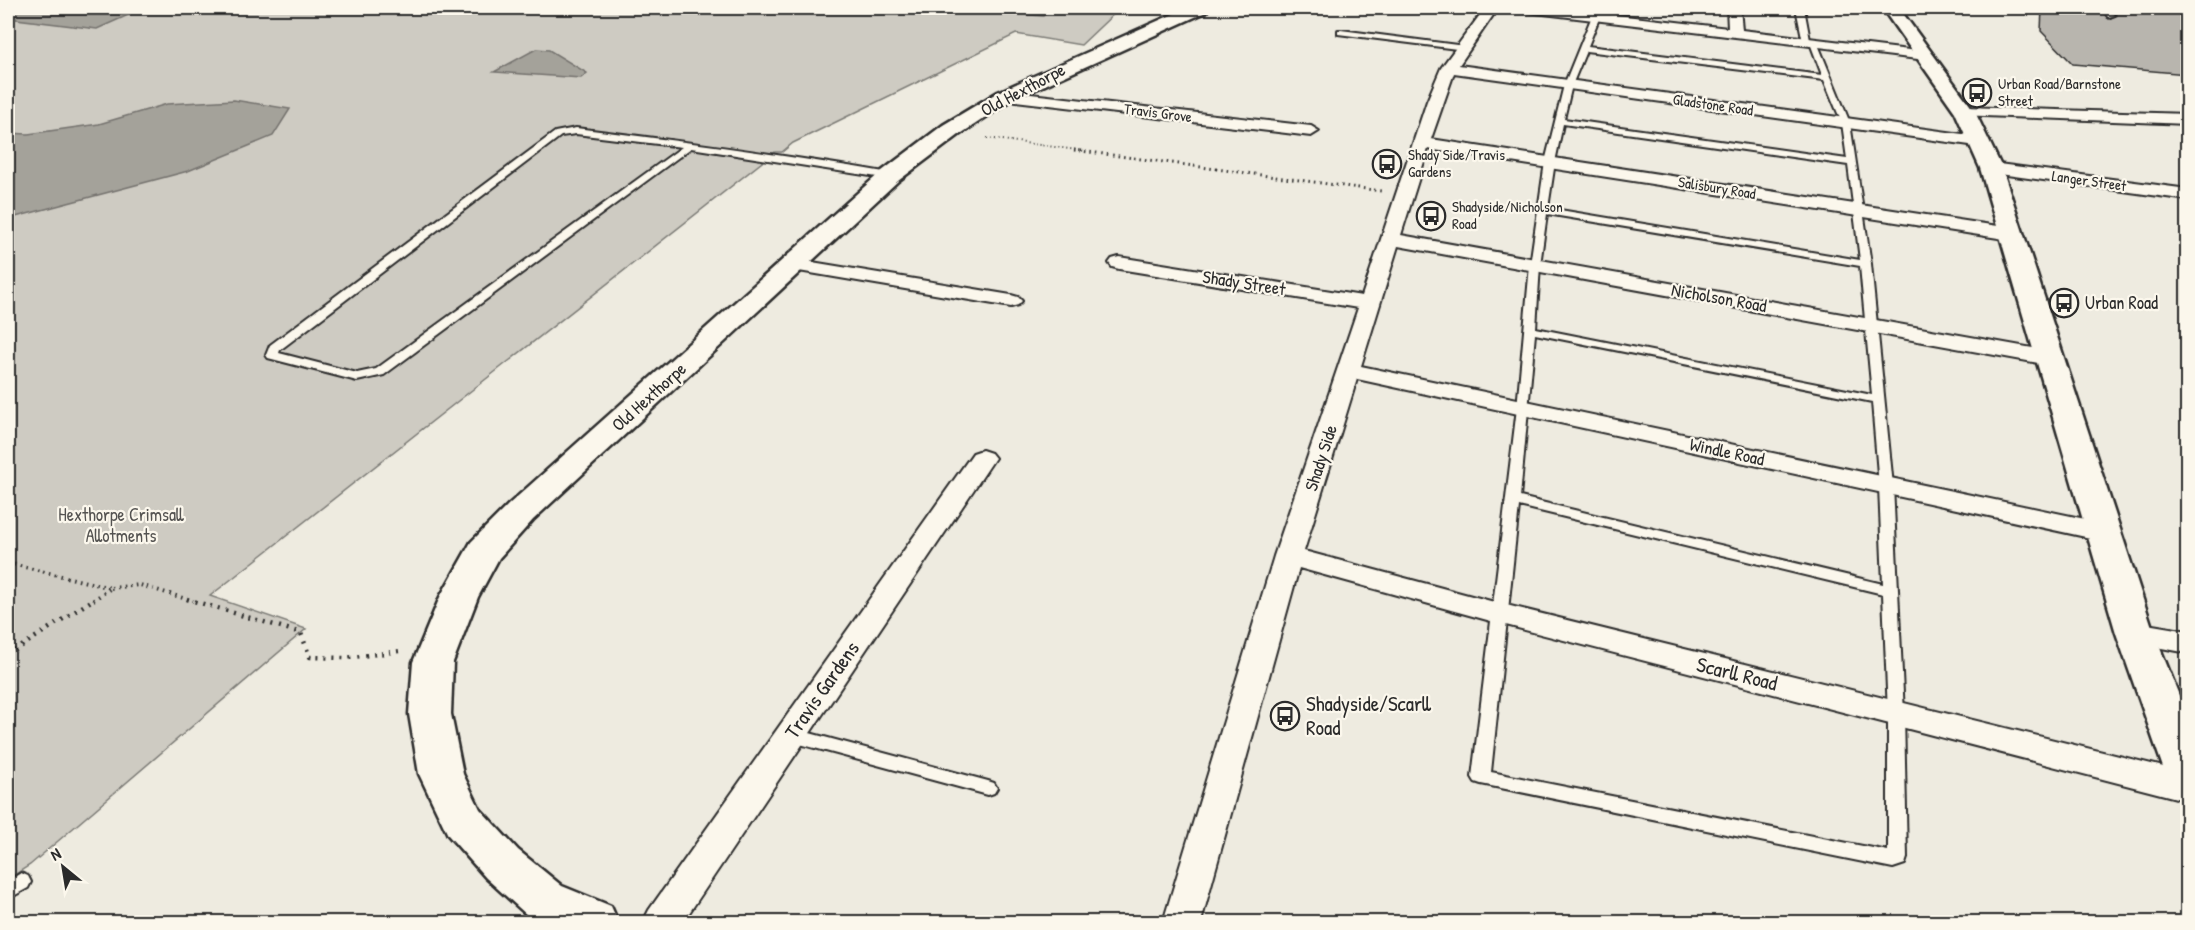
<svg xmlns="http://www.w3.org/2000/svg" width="2195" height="930" viewBox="0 0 2195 930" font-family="'Patrick Hand',sans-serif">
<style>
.green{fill:#cecbc2;stroke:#7c7b76;stroke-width:1.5}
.water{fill:#a4a29a;stroke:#74726e;stroke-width:1.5}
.building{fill:#b8b5ae;stroke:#2b2b2b;stroke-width:1.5}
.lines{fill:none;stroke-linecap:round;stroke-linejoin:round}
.lane-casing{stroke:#2b2b2b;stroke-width:4}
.street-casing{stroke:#2b2b2b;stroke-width:4}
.secondary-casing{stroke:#2b2b2b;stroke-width:5}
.path-far3{stroke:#2b2b2b;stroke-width:2;stroke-dasharray:1 3;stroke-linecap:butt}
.path-far2{stroke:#2b2b2b;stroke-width:3;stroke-dasharray:1.5 4;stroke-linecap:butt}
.path-far1{stroke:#2b2b2b;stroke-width:4;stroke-dasharray:1.5 4.5;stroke-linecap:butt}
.path{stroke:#2b2b2b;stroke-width:4.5;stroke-dasharray:2 6;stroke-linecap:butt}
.lane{fill:#fbf7ec;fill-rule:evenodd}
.street{fill:#fbf7ec;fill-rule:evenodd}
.secondary{fill:#fbf7ec;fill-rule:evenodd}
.labels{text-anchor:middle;stroke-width:4.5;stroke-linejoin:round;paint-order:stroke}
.far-poi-label{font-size:15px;fill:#2b2b2b;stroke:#fbf7ec;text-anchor:start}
.far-street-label{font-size:15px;fill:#2b2b2b;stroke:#fbf7ec}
.street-label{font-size:18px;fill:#2b2b2b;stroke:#fbf7ec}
.poi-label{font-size:18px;fill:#2b2b2b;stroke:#fbf7ec;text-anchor:start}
.park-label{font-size:18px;fill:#545351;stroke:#fbf7ec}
.near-street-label{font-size:21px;fill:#2b2b2b;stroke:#fbf7ec}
.near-poi-label{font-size:21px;fill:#2b2b2b;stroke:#fbf7ec;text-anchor:start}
</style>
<rect width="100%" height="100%" fill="#eeebe0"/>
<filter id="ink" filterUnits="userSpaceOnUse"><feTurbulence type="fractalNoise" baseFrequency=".0167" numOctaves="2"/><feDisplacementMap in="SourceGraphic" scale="12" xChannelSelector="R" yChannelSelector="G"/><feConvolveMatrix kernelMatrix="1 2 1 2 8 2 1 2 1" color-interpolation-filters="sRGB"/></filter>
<g filter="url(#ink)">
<path class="green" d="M8 8H1120L1081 45 1016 34 793 143 782 152H775L771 155 210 596 306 629 30 865 8 879Z"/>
<path class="water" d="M8 8H144L97 29 8 18Z
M961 8H1052L1043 16 959 9Z
M536 49 549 50 587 73 581 78 494 72Z
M234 100 290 109 273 136 188 171 8 219V133L28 134 99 124 167 104Z"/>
<path class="building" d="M2042 8H2100L2109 19 2117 15 2111 8H2187V74L2073 64 2041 31Z"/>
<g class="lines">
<g class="lane-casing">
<path id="lane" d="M1614 8H1621L1614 20H1608Z
M1796 8H1804L1810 40 1817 42 1850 123 1871 264 1893 486 1904 714 1907 858 1905 864 1893 868 1481 784 1475 782 1472 777 1517 408 1530 265 1545 162 1564 85 1592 16 1596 14 1600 16 1588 46 1822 75 1810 43 1803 42ZM1586 51 1824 80 1842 123 1847 159 1564 119 1572 85ZM1563 124 1848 165 1860 260 1548 208 1555 162ZM1547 214 1860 266 1872 395 1536 328 1540 265ZM1535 334 1872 402 1879 486 1883 584 1520 497ZM1519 506 1883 594 1888 714V851L1491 772Z
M2102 8H2108L2115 15 2108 17Z
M1341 30 1465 46 1469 48 1465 50 1338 34V30Z
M576 128C681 141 785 155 890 173L895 176 890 179 691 148 384 375 357 381 268 358 266 355 270 345 555 132ZM576 134 682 147 376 369 357 373 279 353 280 350 561 136Z
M791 728 988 781 994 783 997 788 994 793 988 795 785 740 782 735 785 730Z
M21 873 28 876 31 882 28 888 8 899V881Z"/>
</g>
<g class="street-casing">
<path id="street" d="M1485 8H1498L1459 65 1977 136 1983 137 1985 141 1983 145 1977 146 1454 73 1431 139 2011 228 2018 230 2021 234 2018 238 2011 240 1428 149 1401 235 2049 351 2057 353 2060 358 2057 363 2049 365 1398 246 1361 366 2104 523 2114 526 2118 532 2114 538 2104 541 1357 379 1304 551 1498 603 2188 773V801L1498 623 1299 568 1201 922H1163L1274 556 1358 308 1119 269 1112 267 1109 263 1112 259 1119 257 1362 296 1427 101 1441 68Z
M1520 8H1557L1728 28 1727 8H1740L1742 30 1926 52 1933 56 1926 60 1527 12Z
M1005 91 1311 126 1319 131 1311 136 999 99 997 96 999 93Z
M1965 107 2188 114V124L1959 115 1957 112Z
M1991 163 2188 189V200L1985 172 1982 168 1985 164Z
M794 259 1011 295 1018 297 1022 301 1018 305 1011 307 787 269 784 265 787 261Z
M982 450 991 453 995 458 683 922H643L649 910 973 453Z
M2135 622 2188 631V653L2124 641 2120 633 2124 625Z"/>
</g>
<g class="secondary-casing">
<path id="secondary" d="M1187 8H1209L1206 12 1012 100 959 135 898 181 533 520 499 558 478 597 453 662 451 714 463 774 480 809 518 850 562 886 611 906 618 922H543L528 916 486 878 448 835 419 774 409 714 413 662 440 597 466 551 471 542 509 504 882 171 943 125 998 92Z
M1882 8H1899L1975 112 2002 168 2154 633 2188 718V794L2173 789 2166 776 2116 633 1980 168 1955 112Z"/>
</g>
<path class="path-far3" d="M987 138 1085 151"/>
<path class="path-far2" d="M1074 150 1381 191"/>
<path class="path-far1" d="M8 563 111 588 92 601
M111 588 140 585 193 601"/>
<path class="path" d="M187 599 301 633 310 657 345 658 400 651
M8 655 94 599"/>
<use href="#lane" class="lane"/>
<use href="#street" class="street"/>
<use href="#secondary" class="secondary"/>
</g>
</g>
<defs>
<g id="bus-ring" transform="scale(1.5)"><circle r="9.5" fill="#fbf7ec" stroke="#2b2b2b" stroke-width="1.5"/><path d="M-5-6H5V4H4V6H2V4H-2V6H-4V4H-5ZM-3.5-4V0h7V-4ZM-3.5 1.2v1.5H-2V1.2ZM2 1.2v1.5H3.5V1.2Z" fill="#2b2b2b"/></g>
</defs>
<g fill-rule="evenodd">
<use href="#bus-ring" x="1977" y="93"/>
<use href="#bus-ring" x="1387" y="164"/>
<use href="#bus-ring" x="1431" y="216"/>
<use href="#bus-ring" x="2064" y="303"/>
<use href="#bus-ring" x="1285" y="716"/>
</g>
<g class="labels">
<g class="far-poi-label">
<text x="1998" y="89">Urban Road/Barnstone<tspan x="1998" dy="17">Street</tspan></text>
<text x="1408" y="160">Shady Side/Travis<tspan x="1408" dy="17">Gardens</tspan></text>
<text x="1452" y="212">Shadyside/Nicholson<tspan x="1452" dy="17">Road</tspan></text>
</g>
<g class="far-street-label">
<text transform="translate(1713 105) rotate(8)" y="5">Gladstone Road</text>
<text transform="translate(1158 113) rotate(7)" y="5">Travis Grove</text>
<text transform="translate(2089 181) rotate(8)" y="5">Langer Street</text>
<text transform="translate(1717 188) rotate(9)" y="5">Salisbury Road</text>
</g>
<g class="street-label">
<text transform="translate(1023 90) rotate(-28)" y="6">Old Hexthorpe</text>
<text transform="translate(1244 283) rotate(9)" y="6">Shady Street</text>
<text transform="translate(1719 298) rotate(10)" y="6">Nicholson Road</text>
<text transform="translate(649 397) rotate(-42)" y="6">Old Hexthorpe</text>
<text transform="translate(1727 452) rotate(12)" y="6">Windle Road</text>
<text transform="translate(1321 458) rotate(-72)" y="6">Shady Side</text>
</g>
<g class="poi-label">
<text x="2085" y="309">Urban Road</text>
</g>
<g class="park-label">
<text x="121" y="521">Hexthorpe Crimsall<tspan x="121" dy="21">Allotments</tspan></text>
</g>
<g class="near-street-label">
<text transform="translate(1737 674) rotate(14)" y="7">Scarll Road</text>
<text transform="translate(822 690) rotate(-55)" y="7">Travis Gardens</text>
</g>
<g class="near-poi-label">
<text x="1306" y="711">Shadyside/Scarll<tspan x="1306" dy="24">Road</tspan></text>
</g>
</g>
<rect width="2195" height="930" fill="none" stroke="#fbf7ec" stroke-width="30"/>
<rect x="15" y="15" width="2165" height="900" fill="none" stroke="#2b2b2b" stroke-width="2" filter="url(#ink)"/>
<g transform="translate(63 867) rotate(330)" stroke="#fbf7ec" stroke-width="4.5" paint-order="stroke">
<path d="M0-4.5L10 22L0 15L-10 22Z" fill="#2b2b2b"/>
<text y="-9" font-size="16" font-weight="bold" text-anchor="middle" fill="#2b2b2b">N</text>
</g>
</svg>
